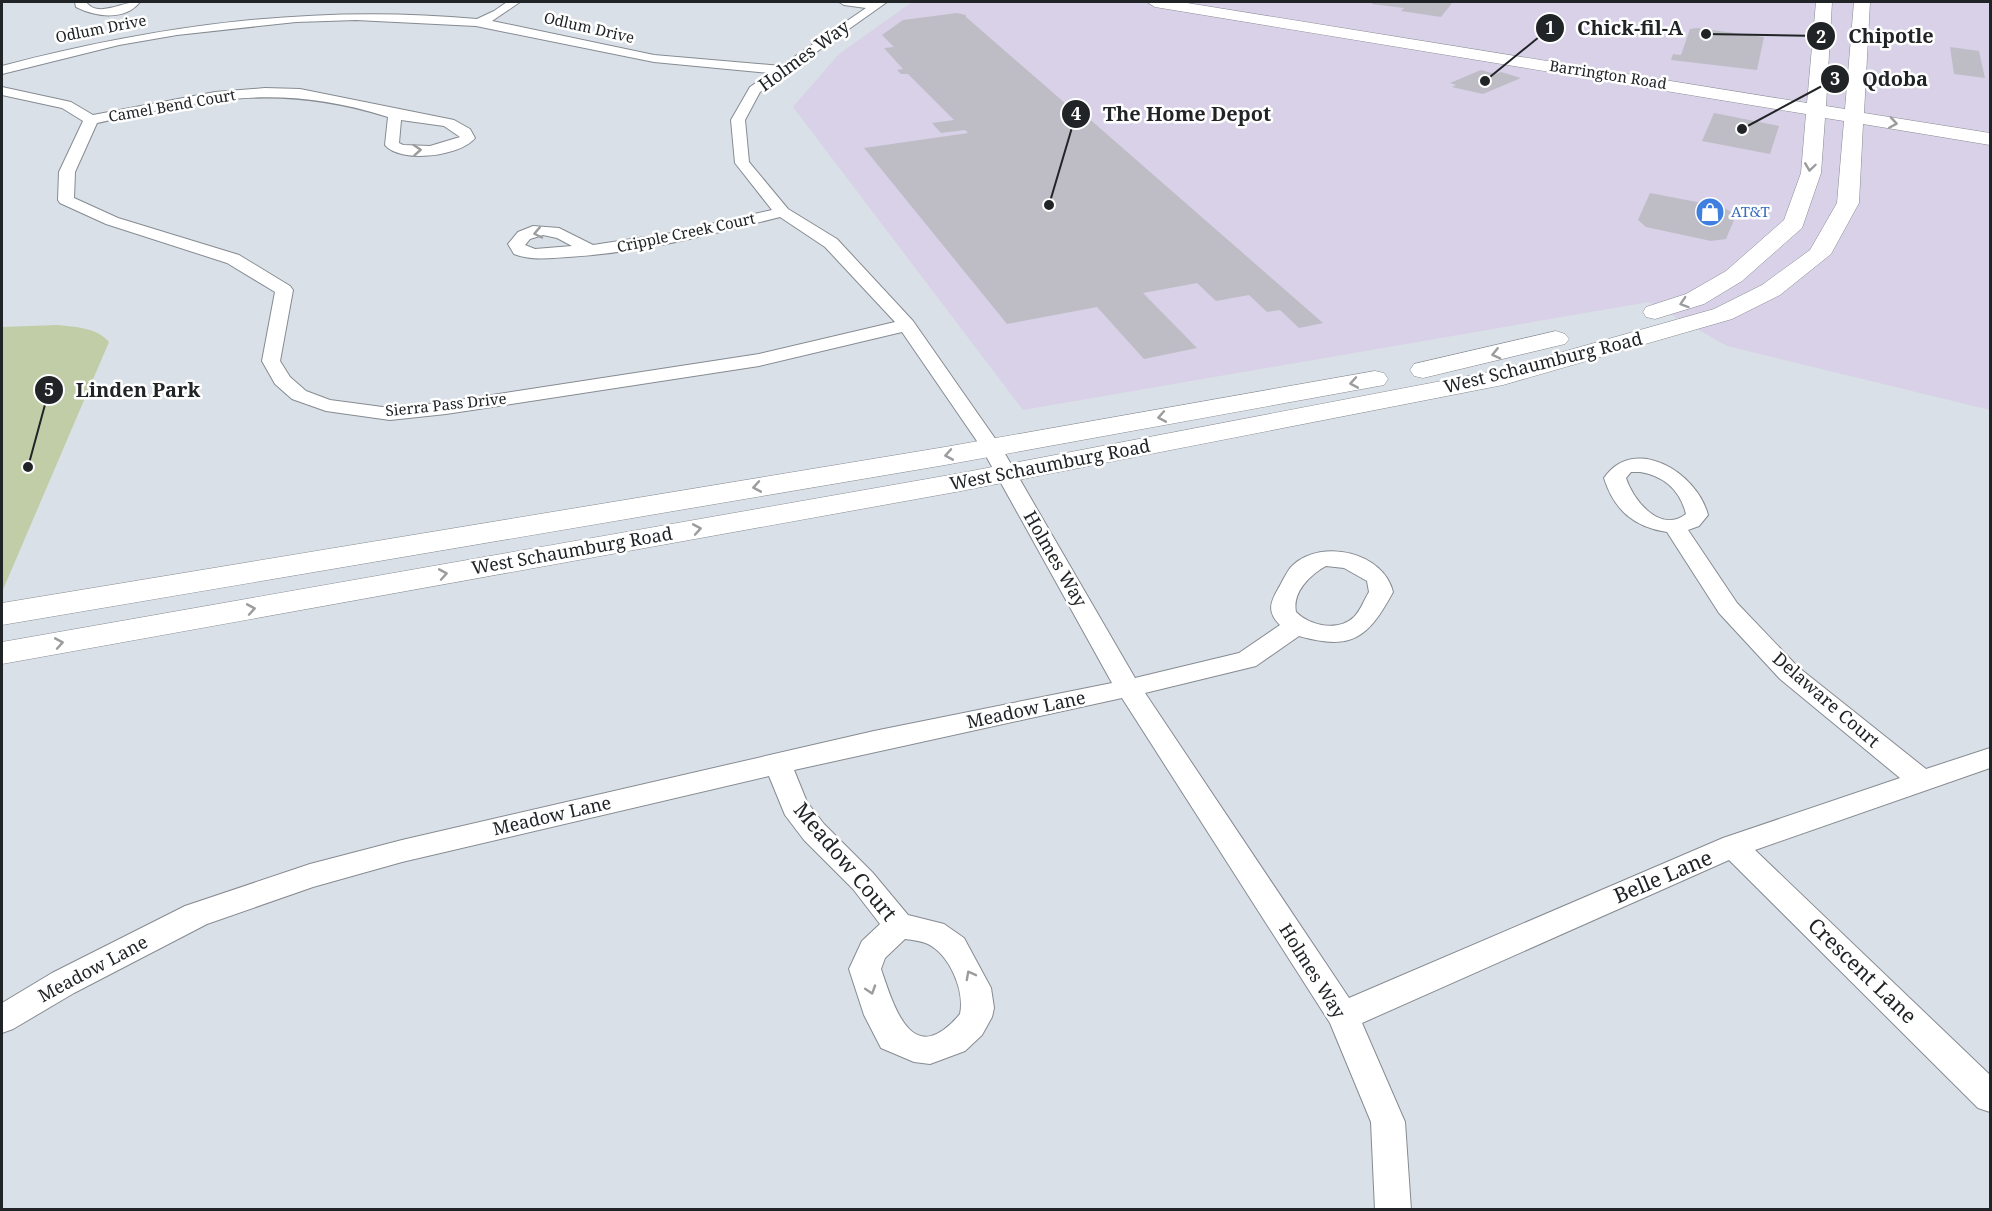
<svg xmlns="http://www.w3.org/2000/svg" width="1992" height="1211" viewBox="0 0 1992 1211" font-family="'Noto Serif',serif">
<style>
.commercial{fill:#d8d1e7}
.green{fill:#c1cda7}
.building{fill:#bebdc6}
.lines{fill:none;stroke-linecap:round;stroke-linejoin:round}
.minor-casing{stroke:#868b92;stroke-width:2}
.secondary-casing{stroke:#868b92;stroke-width:1}
.minor{fill:#fff;fill-rule:evenodd}
.secondary{fill:#fff;fill-rule:evenodd}
.oneway{stroke:#9b9c9d}
.labels{text-anchor:middle;stroke-width:5;stroke-linejoin:round;paint-order:stroke}
.far-street-label{font-size:15px;fill:#212426;stroke:#fff}
.far-shop-label{font-size:15px;fill:#366cbe;stroke:#fff;text-anchor:start}
.street-label{font-size:18px;fill:#212426;stroke:#fff}
.near-street-label{font-size:21px;fill:#212426;stroke:#fff}
.leader{fill:none;stroke:#212426;stroke-width:2}
.callout-dot{fill:#212426;stroke:#fff;stroke-width:2}
.mark-label{font-size:18px;text-anchor:middle;font-weight:bold;fill:#fff}
.callout-label{font-size:20px;text-anchor:middle;font-weight:bold;fill:#212426;stroke:#fff;stroke-width:5;stroke-linejoin:round;paint-order:stroke}
</style>
<rect width="100%" height="100%" fill="#dae0e7"/>
<path class="commercial" d="M912 2H1990V410L1727 346 1649 302 1023 410 793 107 839 54Z"/>
<path class="green" d="M57 325C75 327 96 327 109 342L2 592V327Z"/>
<path class="building" d="M1373 2H1440L1452 3 1441 17 1401 11 1404 8 1372 4Z
M957 13 966 15V17L1081 117 1086 116 1323 323 1299 328 1280 310 1267 312 1249 295 1216 301 1197 283 1143 293 1197 348 1144 359 1097 307 1007 324 864 148 968 133 965 130 941 133 932 123 954 120 908 74H901L897 70 903 69 884 48 894 47 882 35 903 20Z
M1697 28 1764 37 1757 70 1671 60 1673 54 1681 55 1690 29Z
M1950 47 1979 51 1985 78 1954 74Z
M1481 70 1495 74 1501 72 1521 78 1483 94 1452 87 1456 85 1450 83Z
M1714 113 1779 126 1770 154 1702 141Z
M1650 193 1723 207 1736 215 1726 239 1711 241 1646 227 1638 220Z"/>
<g class="lines">
<g class="minor-casing">
<path id="minor" d="M75 2H86C98 19 125 0 140 2 125 21 96 17 76 7Z
M507 2H520L492 21 654 55 781 66 866 8 844 5 839 2H887L760 92 745 120 749 162 788 209 837 239 913 321 1001 447 1135 678 1239 653 1280 625C1267 612 1270 603 1278 589 1283 581 1287 570 1293 565 1323 538 1384 553 1393 592 1368 638 1352 651 1299 636L1256 666 1145 693 1349 998 1723 838 1900 778 1780 679 1719 613 1667 532C1634 527 1614 510 1604 478 1634 434 1697 472 1708 515L1699 526 1688 530 1737 603 1798 667 1926 769 1990 748V768L1755 850 1990 1075V1112L1978 1108 1729 860 1362 1023 1405 1122 1411 1210H1375L1371 1122 1330 1023 1122 698 794 770 807 802 824 824 873 873 908 915 944 924 964 938 991 988 994 1008 992 1017 982 1035 965 1051 930 1064 914 1062 881 1048 864 1015 849 969 862 941 880 924 853 889 804 840 785 815 769 776 402 862 313 887 207 924 74 993 13 1029 2 1033V1003L52 973 185 906 310 864 402 840 874 731 1112 683 981 447 902 332 759 366 446 414 390 420 326 411 292 399 275 384 262 361 275 292 227 263 106 224 60 203 58 200 59 172 83 121 62 108 2 95V87L71 102 93 115 215 92 265 88 300 89 454 120 470 129 475 138C461 156 401 164 385 145L388 117C277 82 206 100 97 123L75 172 74 198 118 218 239 255 290 286 293 290 280 361 290 377 306 391 330 400 390 408 446 402 759 354 895 322 825 247 780 217C710 235 640 253 568 257 550 258 532 261 514 254L508 244 518 232 533 226 559 228 593 245 672 233 772 210 735 163 731 120 750 87 770 73 654 62 476 26 356 20 296 22 177 35 119 45 2 74V66C158 25 315 4 477 19L494 11ZM401 120 444 126 460 137 430 146 403 145 399 143ZM543 235 557 238 572 246 535 249 525 245 530 239ZM1640 472C1664 476 1680 490 1686 514 1660 534 1633 500 1626 478L1631 472ZM1326 566 1344 568 1367 581 1369 592C1364 600 1361 610 1354 617 1338 632 1310 626 1296 612 1292 592 1310 575 1326 566ZM905 939C913 940 921 941 928 944 950 955 965 991 960 1014 912 1071 894 1007 881 969L885 958Z"/>
</g>
<g class="secondary-casing">
<path id="secondary" d="M1147 2H1181L1807 103 1816 2H1832L1826 106 1845 109 1854 2H1870L1864 113 1990 133V145L1863 124 1859 203 1831 254 1780 295 1732 319 1503 385 961 491 2 664V642L961 473 1499 370 1714 309 1762 285 1810 250 1837 203 1844 121 1825 118 1821 173 1802 228 1742 281 1704 304 1655 319 1646 317 1643 312 1646 307 1686 294 1726 271 1784 220 1801 173 1806 114 1155 7Z
M1556 331 1565 334 1569 339 1565 344 1423 378 1414 376 1410 370 1414 364Z
M1375 371 1384 373 1388 379 1384 385 945 465 2 625V603L945 447Z"/>
</g>
<use href="#minor" class="minor"/>
<use href="#secondary" class="secondary"/>
</g>
<defs><path id="oneway-chevron" d="M-2-3.5L2.5 0L-2 3.5" fill="none" stroke-width="1.6" stroke-linecap="round" stroke-linejoin="round" transform="scale(1.5)"/></defs>
<g class="oneway">
<use href="#oneway-chevron" transform="translate(1893 123) rotate(9)"/>
<use href="#oneway-chevron" transform="translate(417 150) rotate(-4)"/>
<use href="#oneway-chevron" transform="translate(1810 167) rotate(98)"/>
<use href="#oneway-chevron" transform="translate(538 233) rotate(168)"/>
<use href="#oneway-chevron" transform="translate(1684 303) rotate(162)"/>
<use href="#oneway-chevron" transform="translate(1496 354) rotate(167)"/>
<use href="#oneway-chevron" transform="translate(1354 383) rotate(170)"/>
<use href="#oneway-chevron" transform="translate(1162 417) rotate(170)"/>
<use href="#oneway-chevron" transform="translate(949 455) rotate(170)"/>
<use href="#oneway-chevron" transform="translate(757 487) rotate(170)"/>
<use href="#oneway-chevron" transform="translate(697 529) rotate(-10)"/>
<use href="#oneway-chevron" transform="translate(443 574) rotate(-10)"/>
<use href="#oneway-chevron" transform="translate(251 609) rotate(-10)"/>
<use href="#oneway-chevron" transform="translate(59 643) rotate(-10)"/>
<use href="#oneway-chevron" transform="translate(970 975) rotate(-118)"/>
<use href="#oneway-chevron" transform="translate(871 990) rotate(72)"/>
</g>
<defs>
<g id="shop-disc" transform="scale(1.5)"><circle r="9.5" fill="#3f7fe0" stroke="#fff"/><path d="M-5-2.5h2.3a2.7 3.5 0 0 1 5.4 0H5L5.5 6h-11ZM-1.5-2.5h3a1.5 2.3 0 0 0-3 0Z" fill="#fff"/></g>
</defs>
<g fill-rule="evenodd">
<use href="#shop-disc" x="1710" y="212"/>
</g>
<g class="labels">
<g class="far-street-label">
<text transform="translate(589 28) rotate(13)" y="5">Odlum Drive</text>
<text transform="translate(101 29) rotate(-11)" y="5">Odlum Drive</text>
<text transform="translate(1608 75) rotate(9)" y="5">Barrington Road</text>
<text transform="translate(172 106) rotate(-10)" y="5">Camel Bend Court</text>
<text transform="translate(686 233) rotate(-12)" y="5">Cripple Creek Court</text>
<text transform="translate(446 405) rotate(-6)" y="5">Sierra Pass Drive</text>
</g>
<g class="far-shop-label">
<text x="1731" y="217">AT&amp;T</text>
</g>
<g class="street-label">
<text transform="translate(804 56) rotate(-36)" y="6">Holmes Way</text>
<text transform="translate(1543 363) rotate(-14)" y="6">West Schaumburg Road</text>
<text transform="translate(1050 465) rotate(-11)" y="6">West Schaumburg Road</text>
<text transform="translate(572 551) rotate(-10)" y="6">West Schaumburg Road</text>
<text transform="translate(1055 559) rotate(60)" y="6">Holmes Way</text>
<text transform="translate(1826 700) rotate(41)" y="6">Delaware Court</text>
<text transform="translate(1026 710) rotate(-12)" y="6">Meadow Lane</text>
<text transform="translate(552 816) rotate(-13)" y="6">Meadow Lane</text>
<text transform="translate(93 969) rotate(-28)" y="6">Meadow Lane</text>
<text transform="translate(1312 971) rotate(58)" y="6">Holmes Way</text>
</g>
<g class="near-street-label">
<text transform="translate(845 862) rotate(50)" y="7">Meadow Court</text>
<text transform="translate(1663 877) rotate(-23)" y="7">Belle Lane</text>
<text transform="translate(1862 971) rotate(44)" y="7">Crescent Lane</text>
</g>
</g>
<path class="leader" d="M1485 81L1550 28M1706 34L1821 36M1742 129L1835 79M1049 205L1076 114M28 467L49 390"/>
<g class="callout-dot">
<circle cx="1485" cy="81" r="6"/>
<circle cx="1706" cy="34" r="6"/>
<circle cx="1742" cy="129" r="6"/>
<circle cx="1049" cy="205" r="6"/>
<circle cx="28" cy="467" r="6"/>
<circle cx="1550" cy="28" r="15"/>
<circle cx="1821" cy="36" r="15"/>
<circle cx="1835" cy="79" r="15"/>
<circle cx="1076" cy="114" r="15"/>
<circle cx="49" cy="390" r="15"/>
</g>
<g class="mark-label">
<text x="1550" y="34">1</text>
<text x="1821" y="43">2</text>
<text x="1835" y="85">3</text>
<text x="1076" y="120">4</text>
<text x="49" y="396">5</text>
</g>
<g class="callout-label">
<text x="1630" y="35">Chick-fil-A</text>
<text x="1891" y="43">Chipotle</text>
<text x="1895" y="86">Qdoba</text>
<text x="1187" y="121">The Home Depot</text>
<text x="138" y="397">Linden Park</text>
</g>
<rect width="1992" height="1211" fill="none" stroke="#212426" stroke-width="6"/>
</svg>
